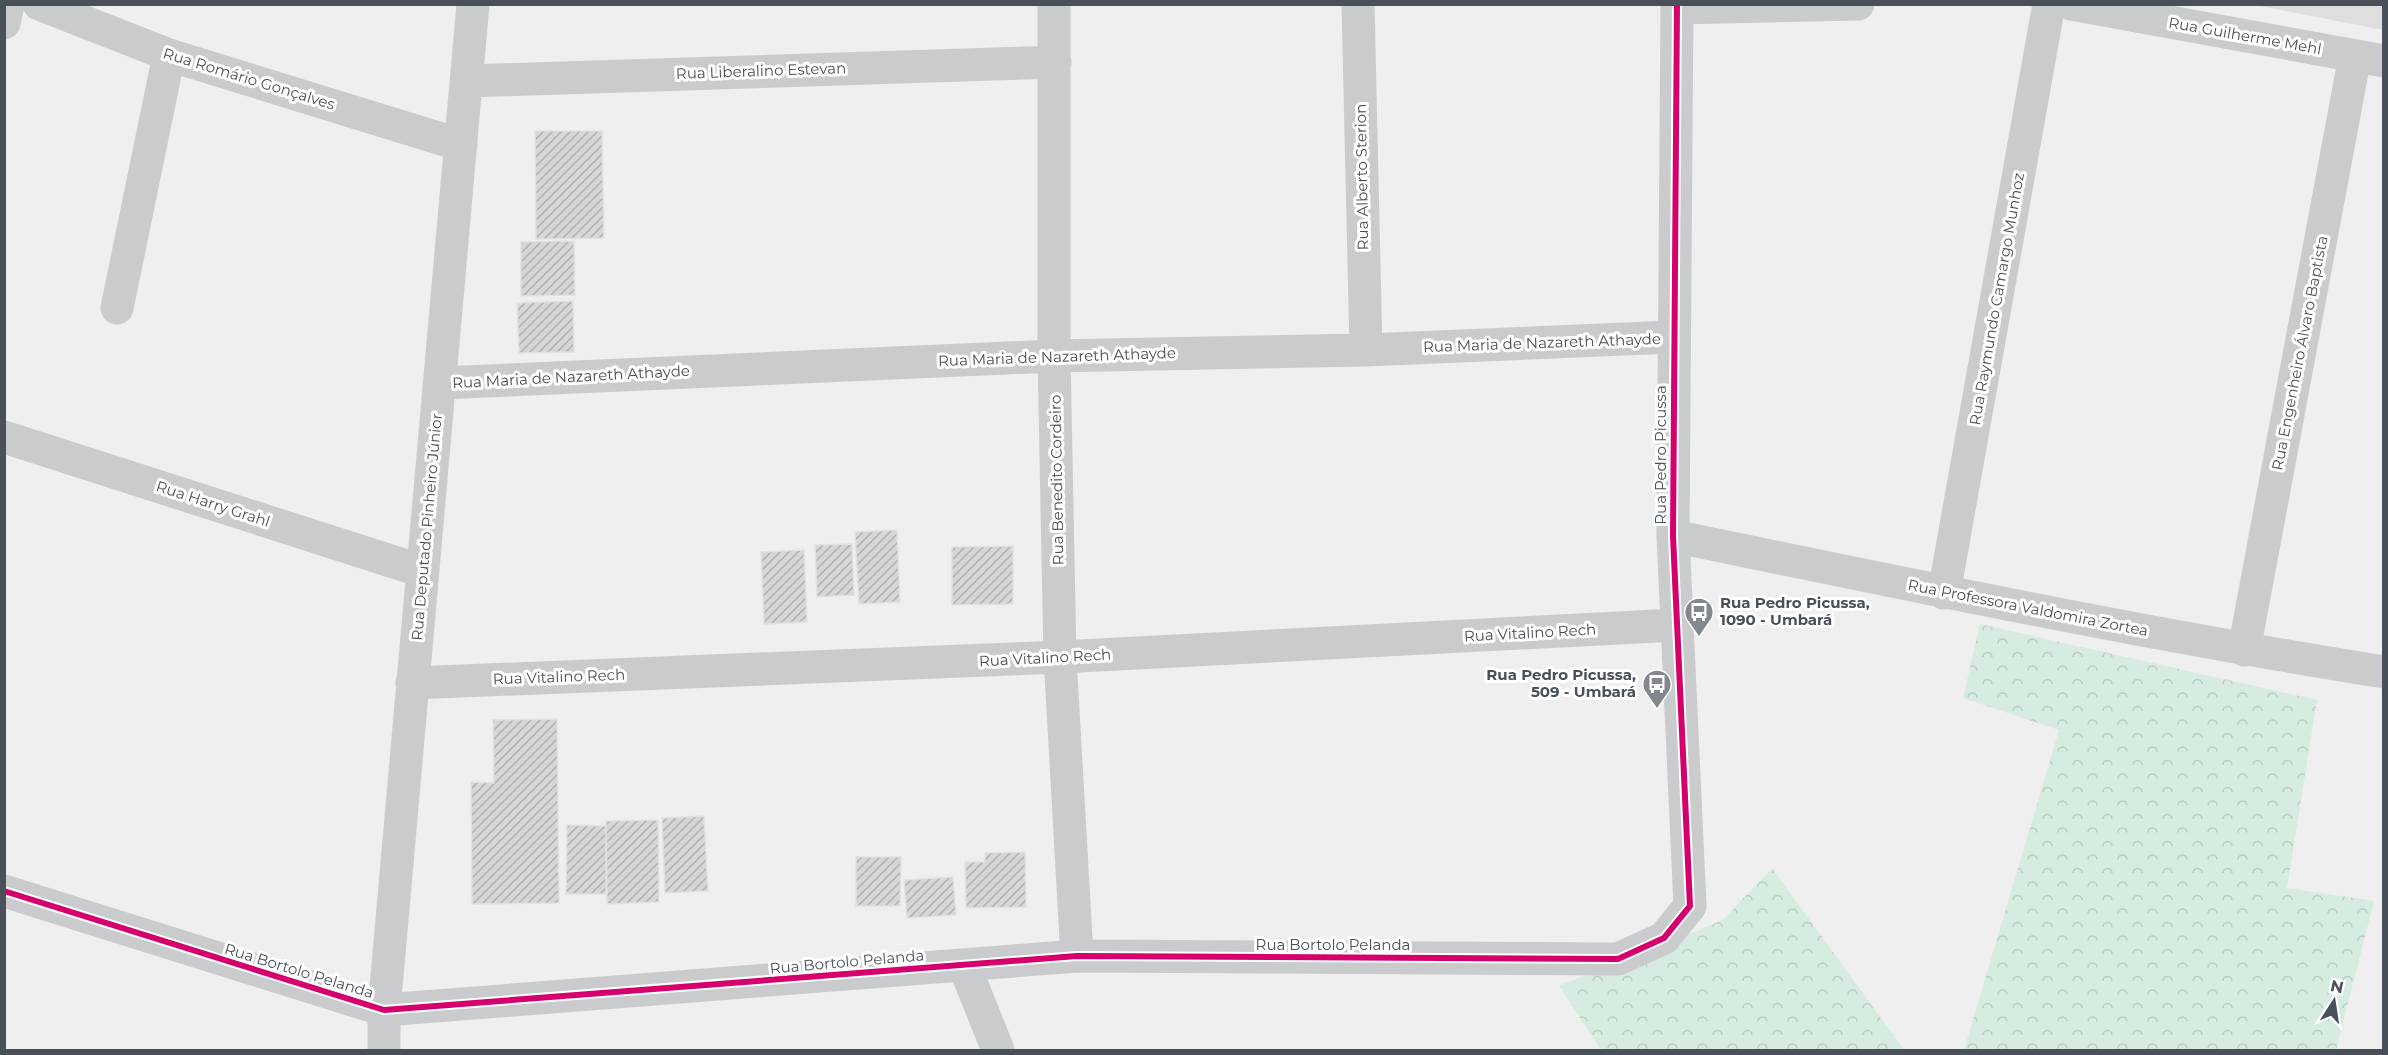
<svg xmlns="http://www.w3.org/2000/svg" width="2388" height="1055" viewBox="0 0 2388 1055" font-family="Montserrat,sans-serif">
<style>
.education{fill:#dedede}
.forest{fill:url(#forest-crowns)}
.building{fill:url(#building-hatch);stroke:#e1e1e2;stroke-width:1.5}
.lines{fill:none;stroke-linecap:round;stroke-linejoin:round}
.minor{stroke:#c9cbcd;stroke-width:33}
.tertiary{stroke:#c9cbcd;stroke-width:33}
.cycleway-casing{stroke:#fff;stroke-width:10}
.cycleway{stroke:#d6006c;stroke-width:6}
.labels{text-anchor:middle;stroke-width:6;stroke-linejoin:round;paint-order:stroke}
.street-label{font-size:15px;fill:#495059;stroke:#fff}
.poi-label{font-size:15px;font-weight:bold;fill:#495059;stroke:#fff;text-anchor:start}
</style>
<defs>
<pattern id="forest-crowns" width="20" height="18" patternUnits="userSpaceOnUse" patternTransform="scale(1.5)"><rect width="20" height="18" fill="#d6ece0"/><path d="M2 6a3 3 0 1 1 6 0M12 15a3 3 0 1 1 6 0" fill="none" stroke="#b9ccc2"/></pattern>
<pattern id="building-hatch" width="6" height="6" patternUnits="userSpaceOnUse" patternTransform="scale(1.5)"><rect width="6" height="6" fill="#d5d6d8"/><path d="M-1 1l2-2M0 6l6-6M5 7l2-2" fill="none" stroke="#afb0b2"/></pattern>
</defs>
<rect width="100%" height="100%" fill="#efefef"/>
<path class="education" d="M2254 5H2383V30L2281 10Z"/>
<path class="forest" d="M1980 624 2317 700 2287 888 2374 901 2336 1050H1964L2059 730 1963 698Z
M1772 868 1904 1050H1603L1599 1047 1559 986 1723 920Z"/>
<path class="building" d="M535 131H602L604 238 536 239Z
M574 241 575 295 521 296V242Z
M573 301 574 352 519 353 517 303Z
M897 530 900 602 859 604 855 532Z
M852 544 854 595 817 597 815 545Z
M1013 546V604L952 605V547Z
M804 550 807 622 764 624 761 552Z
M557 719 559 903 472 904 471 782 494 783 493 720Z
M704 816 708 891 665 893 662 818Z
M658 820 659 902 607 904 606 821Z
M567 825 606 826V894H566Z
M1025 852 1026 907 966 908 965 862H985V853Z
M856 857H901L900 906H856Z
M953 877 956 915 907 918 904 880Z"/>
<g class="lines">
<path class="minor" d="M39 4 169 55 461 145
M1054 4V356L1060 657 1077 956
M1358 4 1366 350
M2071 4 2384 61
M1677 8 1858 4
M4 23 8 4
M467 81 1055 62
M117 308 169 55
M440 383 1054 356 1366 350 1673 337
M4 437 422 571
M1673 536C1909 585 2145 634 2384 672
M1944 593 2049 4
M2244 650 2355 56
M412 683 1060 657 1676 625
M964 965 998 1050
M384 1010 1077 956 1618 959 1664 938 1690 906 1673 536 1677 4"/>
<path class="tertiary" d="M4 891 384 1010
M384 1050V1010L473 4"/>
<g class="cycleway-casing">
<path id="cycleway" d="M4 891 384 1010 1077 956 1618 959 1664 938 1690 906 1673 536 1677 4"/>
</g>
<use href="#cycleway" class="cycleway"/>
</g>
<defs>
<g id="bus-pin" transform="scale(1.5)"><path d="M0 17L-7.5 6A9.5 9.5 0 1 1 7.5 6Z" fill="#83888e" stroke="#fff"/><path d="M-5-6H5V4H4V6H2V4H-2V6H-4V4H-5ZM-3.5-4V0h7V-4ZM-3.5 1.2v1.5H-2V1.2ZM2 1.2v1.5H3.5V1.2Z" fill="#fff"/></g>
</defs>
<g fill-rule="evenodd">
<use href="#bus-pin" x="1699" y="612"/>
<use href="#bus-pin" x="1657" y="684"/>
</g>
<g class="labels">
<g class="street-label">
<text transform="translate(2245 36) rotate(10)" y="5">Rua Guilherme Mehl</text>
<text transform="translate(761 71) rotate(-2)" y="5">Rua Liberalino Estevan</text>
<text transform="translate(249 79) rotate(17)" y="5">Rua Romário Gonçalves</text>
<text transform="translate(1362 177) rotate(-91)" y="5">Rua Alberto Sterion</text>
<text transform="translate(1997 299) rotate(-80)" y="5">Rua Raymundo Camargo Munhoz</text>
<text transform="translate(1542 343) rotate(-2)" y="5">Rua Maria de Nazareth Athayde</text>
<text transform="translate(2300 353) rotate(-79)" y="5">Rua Engenheiro Álvaro Baptista</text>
<text transform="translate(1057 357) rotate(-2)" y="5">Rua Maria de Nazareth Athayde</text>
<text transform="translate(571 377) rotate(-3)" y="5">Rua Maria de Nazareth Athayde</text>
<text transform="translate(1661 455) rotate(-90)" y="5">Rua Pedro Picussa</text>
<text transform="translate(1057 480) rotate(-91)" y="5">Rua Benedito Cordeiro</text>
<text transform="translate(213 504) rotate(18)" y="5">Rua Harry Grahl</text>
<text transform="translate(427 527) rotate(-85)" y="5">Rua Deputado Pinheiro Júnior</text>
<text transform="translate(2028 608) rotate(11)" y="5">Rua Professora Valdomira Zortea</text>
<text transform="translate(1530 633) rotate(-3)" y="5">Rua Vitalino Rech</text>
<text transform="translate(1045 658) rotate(-3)" y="5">Rua Vitalino Rech</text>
<text transform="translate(559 677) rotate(-2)" y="5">Rua Vitalino Rech</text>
<text x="1333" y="950">Rua Bortolo Pelanda</text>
<text transform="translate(847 962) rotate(-5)" y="5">Rua Bortolo Pelanda</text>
<text transform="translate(299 971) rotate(17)" y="5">Rua Bortolo Pelanda</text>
</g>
<g class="poi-label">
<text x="1720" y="608">Rua Pedro Picussa,<tspan x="1720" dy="17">1090 - Umbará</tspan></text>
<text x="1636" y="680" text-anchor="end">Rua Pedro Picussa,<tspan x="1636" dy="17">509 - Umbará</tspan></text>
</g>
</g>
<rect width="2388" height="1055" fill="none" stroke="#495059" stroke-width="12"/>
<g transform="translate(2334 1001) rotate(12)" stroke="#ffffff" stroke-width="4.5" paint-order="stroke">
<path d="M0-4.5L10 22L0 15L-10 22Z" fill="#495059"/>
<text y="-9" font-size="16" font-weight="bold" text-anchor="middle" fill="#495059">N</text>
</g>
</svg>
